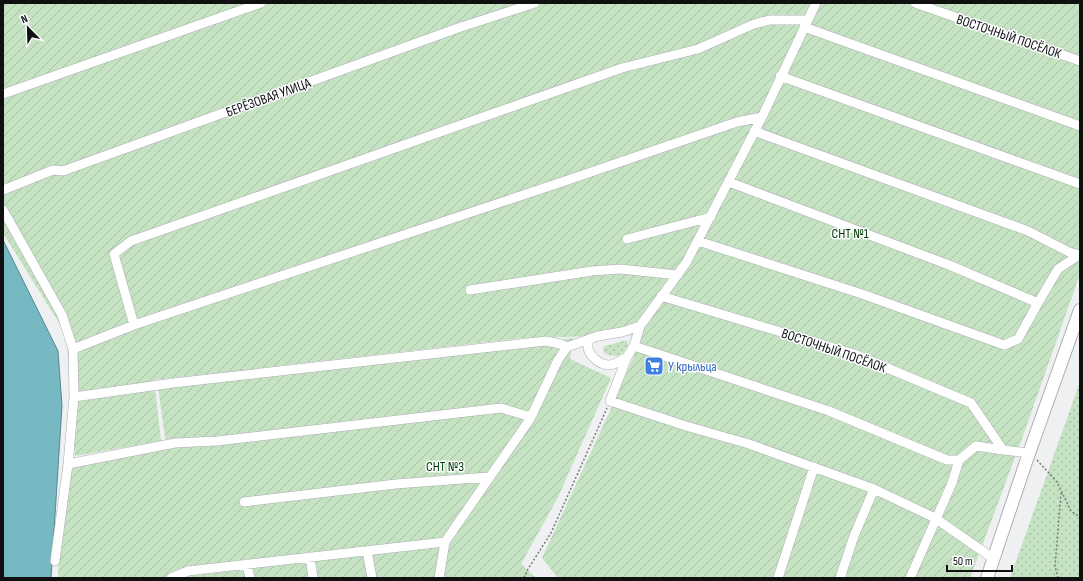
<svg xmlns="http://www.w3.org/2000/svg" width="1083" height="581" viewBox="0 0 1083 581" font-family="'Sofia Sans Condensed',sans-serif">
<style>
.grass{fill:url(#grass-dots)}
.garden{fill:url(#garden-furrows)}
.water{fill:#76b9c3;stroke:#57868e}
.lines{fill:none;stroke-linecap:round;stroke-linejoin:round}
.minor-casing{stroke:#adaeb0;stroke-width:10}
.secondary-casing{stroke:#adaeb0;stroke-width:14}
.path{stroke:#7a7a7b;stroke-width:1.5;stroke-dasharray:2 2;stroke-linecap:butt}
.minor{stroke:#fff;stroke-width:9}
.secondary{stroke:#fff;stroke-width:12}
.labels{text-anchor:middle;stroke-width:3;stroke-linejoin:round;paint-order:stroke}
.street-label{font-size:14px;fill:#101011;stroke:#fcfdff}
.park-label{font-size:14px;fill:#013b06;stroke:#fcfdff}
.shop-label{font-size:14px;fill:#366cbe;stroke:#fcfdff;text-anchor:start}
</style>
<defs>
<pattern id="grass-dots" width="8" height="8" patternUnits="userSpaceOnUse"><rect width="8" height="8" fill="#c5e2c3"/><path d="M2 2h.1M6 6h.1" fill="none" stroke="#a8c1a6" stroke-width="1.8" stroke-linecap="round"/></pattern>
<pattern id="garden-furrows" width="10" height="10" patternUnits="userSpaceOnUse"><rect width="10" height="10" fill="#c5e2c3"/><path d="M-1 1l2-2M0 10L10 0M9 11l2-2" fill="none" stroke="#a8c1a6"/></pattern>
</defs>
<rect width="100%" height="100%" fill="#eff0f1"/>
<path class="grass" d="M623 341H627L628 345C622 356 617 359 604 353L603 348 605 346Z
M1080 382V578H1010Z"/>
<path class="garden" d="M3 3H1080V274L1023 436 970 578H558L542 558 615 400 643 335 524 338 154 380 161 441 75 456 66 334 3 233Z
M573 338 570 359 611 378 558 497 521 564 536 578H58L62 467 166 444 158 387Z"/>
<path class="water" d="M3 240 58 351 62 406 51 578H3Z"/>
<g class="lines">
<g class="minor-casing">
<path id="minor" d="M915 3 1080 61
M804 27 1080 126
M780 76 1080 184
M3 94 261 3
M754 131 1028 231 1069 252 1080 255
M729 182 949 265 1038 303 1058 269 1079 255
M3 190 53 170 63 171 458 28 535 3
M3 210 62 315 73 349 74 397 68 464 55 561
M627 239 711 217
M698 241 862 294 1004 345 1018 339 1038 303
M470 290 592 271 620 269 678 275
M661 296 854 354 971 403 1003 450 1030 453
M134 325 114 254 131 241 622 68 698 49 754 24 770 20H807
M640 326 634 346 829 411 947 460H959L976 446 1003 450
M590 339C589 341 588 343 588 345 587 355 600 365 609 365 615 365 622 360 627 357
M634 346 627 357 610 401 686 426 749 444 874 489 935 518 994 559
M73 349 134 325 562 182 737 122 762 117
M74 397 173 383 546 341 560 344 567 347
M68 464 175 443 217 441 501 408 531 417
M244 502 396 484 489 477
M367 551 372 578
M310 557 313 578
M247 564 250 578
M171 578 188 571 445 542
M439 578 445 542 530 419 558 360 567 347 598 336 622 332 640 326 686 263 762 117 816 3
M778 578 814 467
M840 578 854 536 874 489
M910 578 952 483 959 460"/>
</g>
<g class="secondary-casing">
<path id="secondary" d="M987 578 1028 456 1080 310"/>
</g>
<path class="path" d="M1037 460 1057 482 1071 511 1080 517
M524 578 528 569 551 533 607 408
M1058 578 1055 566 1061 493"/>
<use href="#minor" class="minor"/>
<use href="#secondary" class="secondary"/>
</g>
<defs>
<g id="supermarket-square" transform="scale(1)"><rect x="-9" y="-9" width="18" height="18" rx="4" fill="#3f7fe0" stroke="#fcfdff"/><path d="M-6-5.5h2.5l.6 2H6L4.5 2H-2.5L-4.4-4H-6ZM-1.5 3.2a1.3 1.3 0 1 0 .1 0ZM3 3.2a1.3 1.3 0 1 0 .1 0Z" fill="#fff"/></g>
</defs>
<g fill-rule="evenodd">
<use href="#supermarket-square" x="654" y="366"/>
</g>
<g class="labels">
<g class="street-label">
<text transform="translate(1009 36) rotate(19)" y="5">ВОСТОЧНЫЙ ПОСЁЛОК</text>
<text transform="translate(268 97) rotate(-20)" y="5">БЕРЁЗОВАЯ УЛИЦА</text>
<text transform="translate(834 350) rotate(19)" y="5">ВОСТОЧНЫЙ ПОСЁЛОК</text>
</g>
<g class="park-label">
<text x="850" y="238">СНТ №1</text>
<text x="445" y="471">СНТ №3</text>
</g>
<g class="shop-label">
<text x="668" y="371">У крыльца</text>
</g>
</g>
<rect width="1083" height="581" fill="none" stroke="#101011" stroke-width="8"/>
<g transform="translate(28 28) rotate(337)" stroke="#fcfdff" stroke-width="3" paint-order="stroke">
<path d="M0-3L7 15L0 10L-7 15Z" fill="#101011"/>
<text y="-6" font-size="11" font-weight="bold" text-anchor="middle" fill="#101011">N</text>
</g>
<path d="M947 565v6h65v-6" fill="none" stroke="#101011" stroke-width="2"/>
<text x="953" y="565" font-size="12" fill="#101011" stroke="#fcfdff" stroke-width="3" paint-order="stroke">50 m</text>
</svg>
